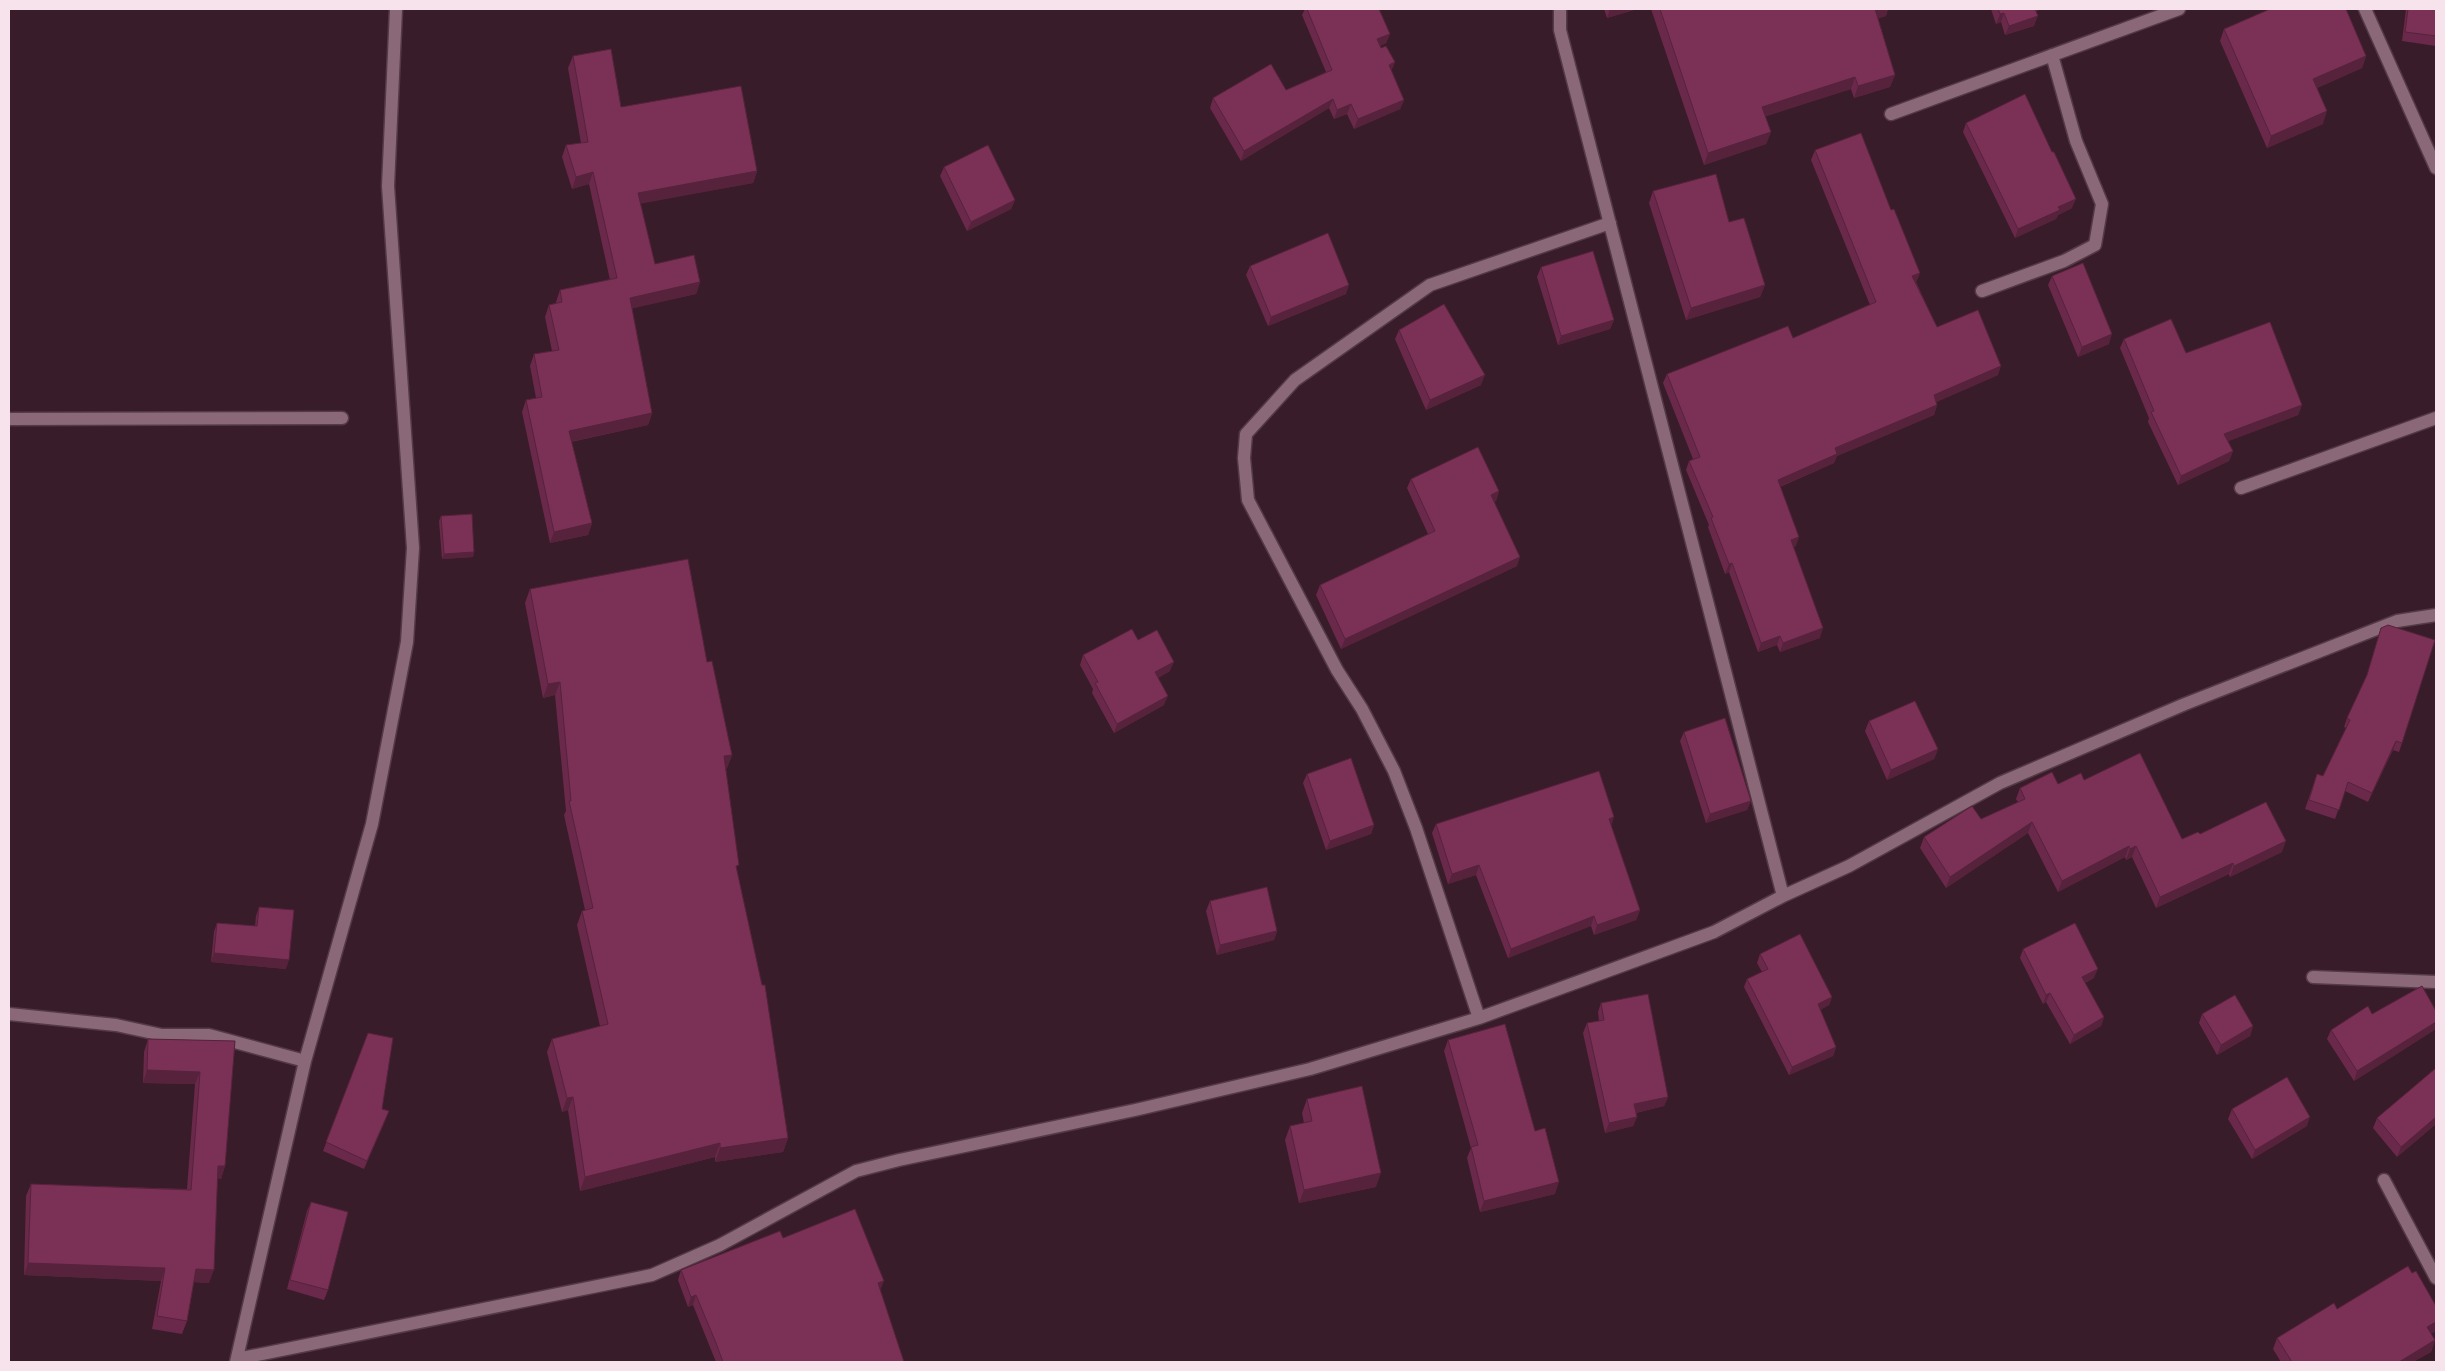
<svg xmlns="http://www.w3.org/2000/svg" width="2445" height="1371" viewBox="0 0 2445 1371" font-family="'Work Sans',sans-serif">
<style>
.lines{fill:none;stroke-linecap:round;stroke-linejoin:round}
.street-casing{stroke:#533a46;stroke-width:15}
.street{stroke:#8b6877;stroke-width:12}
.wall{fill:#6a294a}
.shaded-wall{fill:#56223c}
.building{fill:#7b3056;stroke:#56223c}
</style>
<rect width="100%" height="100%" fill="#391c29"/>
<g class="lines">
<g class="street-casing">
<path id="street" d="M1560 9V30L1783 896
M2365 9 2436 168
M1891 114 2179 9
M1982 291 2064 261 2095 245 2102 204 2076 141 2052 55
M9 419 342 418
M2241 488 2436 418
M2313 977 2436 982
M9 1014 116 1025 162 1035H209L305 1061
M1479 1018 1416 828 1394 771 1362 709 1337 670 1248 500 1244 458 1246 434 1295 380 1430 285 1610 223
M2384 1180 2436 1278
M237 1359 652 1275 720 1245 856 1171 899 1160 1135 1110 1310 1069 1479 1018 1714 932 1783 896 1849 866 2000 783 2185 704 2397 621 2436 615
M236 1362 305 1061 372 824 407 642 413 548 388 186 396 9"/>
</g>
<use href="#street" class="street"/>
</g>
<path class="wall" d="M1305 9H1379L1390 34 1386 43 1380 46 1381 48 1395 62 1391 71 1404 100 1400 109 1354 129 1347 114 1334 119 1329 108 1241 161 1210 108 1213 98 1286 90 1326 72 1302 15Z
M1604 9H1637L1607 18Z
M1651 9H1888L1886 16 1878 18 1895 75 1890 87 1854 98 1851 89 1765 116 1771 132 1766 144 1704 165Z
M1991 9H2042L2036 11 2034 26 2005 35 2001 22 1996 24Z
M2406 9H2436V46L2402 41Z
M2224 29 2366 56 2362 68 2317 88 2323 124 2267 148 2220 41Z
M573 56 621 107 757 171 753 183 640 203 655 264 700 282 696 294 632 308 652 413 648 425 571 442 592 523 588 535 550 543 522 412 526 400 536 398 530 366 534 354 552 351 545 317 549 305 556 303V302L560 290 610 280 589 184 572 189 562 157 566 145 581 143 568 68Z
M1966 123 2072 208 2058 215 2056 219 2015 238 1963 132Z
M1815 150 1891 210 1920 273 1916 282 1937 327 1998 375 1936 402 1937 405 1934 415 1837 456 1834 463 1780 487 1796 546 1793 547 1820 638 1780 652 1777 645 1758 652 1729 572 1725 574 1708 527 1709 525 1686 470 1689 461 1693 459 1663 383 1667 374 1793 338 1870 305 1811 160Z
M944 167 1015 200 1011 209 967 231 940 176Z
M1653 191 1729 222 1765 285 1760 297 1686 320 1649 203Z
M1250 266 1346 294 1268 326 1246 275Z
M1541 267 1614 320 1610 329 1558 345 1537 277Z
M2052 276 2109 344 2078 357 2048 285Z
M1399 330 1481 385 1426 410 1395 339Z
M2124 339 2186 353 2302 405 2298 415 2228 441 2233 451 2229 461 2178 485 2148 422 2149 418 2120 348Z
M1411 479 1499 491 1496 501 1494 502 1517 566 1341 649 1316 595 1320 585 1428 534 1407 488Z
M441 516 474 552 473 557 442 559 439 521Z
M530 589 707 662 732 755 727 768 726 769 737 870 788 1138 783 1152 715 1162V1157L580 1191 568 1110 562 1112 547 1052 552 1039 600 1026 577 925 582 911 585 910 564 815 566 811 555 695 543 698 525 603Z
M2381 628 2402 743 2399 752 2393 750 2368 802 2345 791 2335 819 2305 809 2317 774 2323 776 2346 728 2344 727 2347 718 2366 679Z
M1138 640 1170 671 1158 678 1164 705 1114 733 1092 693 1093 689 1080 665 1083 655Z
M1869 721 1938 749 1934 759 1887 780 1865 731Z
M1684 732 1751 801 1747 810 1706 823 1680 741Z
M1307 774 1374 825 1371 834 1326 850 1303 783Z
M2084 780 2182 839 2200 834 2282 852 2230 877 2229 874 2156 908 2132 857 2126 860 2125 857 2058 892 2028 833 1946 888 1920 848 1924 837 1981 819 2018 802 2016 799 2020 788 2058 784Z
M1436 824 1611 826 1640 910 1636 920 1594 935 1591 926 1508 958 1476 875 1448 884 1432 833Z
M1210 901 1277 931 1274 940 1217 955 1206 911Z
M259 907 286 969 211 962 214 932 217 923 255 926 256 916Z
M2023 949 2094 978 2085 983 2104 1017 2101 1026 2070 1044 2046 1002 2043 1004 2020 958Z
M1760 954 1832 997 1829 1005 1820 1010 1836 1047 1833 1056 1789 1075 1744 987 1747 979 1762 972 1757 963Z
M1601 1003 1668 1097 1664 1106 1636 1113 1637 1117 1633 1126 1605 1133 1583 1033 1587 1023 1599 1021 1598 1012Z
M2436 1011V1029L2354 1081 2327 1039 2331 1030 2372 1014Z
M2202 1014 2253 1026 2250 1036 2217 1055 2199 1023Z
M368 1033 382 1109 386 1119 364 1169 323 1151Z
M148 1039 235 1041 225 1166 221 1179 217 1178 209 1283 194 1282 187 1321 182 1334 152 1329 161 1281 24 1275 26 1196 31 1184 187 1189 195 1084 143 1083 144 1052Z
M1448 1040 1535 1131 1555 1194 1480 1212 1467 1158 1471 1148 1444 1051Z
M2436 1068V1124L2397 1157 2373 1128 2377 1118Z
M1307 1099 1376 1187 1299 1203 1285 1140 1290 1126 1304 1123 1302 1113Z
M2232 1109 2307 1126 2252 1159 2228 1119Z
M311 1202 328 1290 324 1300 287 1289 307 1211Z
M681 1270 880 1291 904 1362H716L693 1305 688 1307 678 1280Z
M2436 1306V1331L2431 1334 2435 1340 2431 1352 2413 1362H2281L2273 1349 2277 1338 2337 1309Z"/>
<path class="shaded-wall" d="M1610 9H1637L1607 18Z
M1875 9H1888L1886 16 1871 21Z
M2004 13 2001 22 1996 24 2000 14Z
M2038 16 2034 26 2005 35 2009 26Z
M1390 34 1386 43 1374 48 1377 39Z
M2366 56 2362 68 2309 91 2313 79Z
M1395 62 1391 72 1389 65Z
M1895 75 1890 87 1854 98 1858 86Z
M1855 77 1851 89 1758 119 1762 107Z
M1333 99 1329 108 1241 161 1244 151Z
M1404 100 1400 109 1354 129 1358 119Z
M1351 104 1347 114 1334 119 1337 110Z
M2327 111 2323 124 2267 148 2271 136Z
M1771 132 1766 144 1704 165 1708 153Z
M757 171 753 183 634 205 638 193Z
M593 172 589 184 572 189 576 177Z
M2076 199 2072 208 2058 215 2056 219 2015 238 2018 229 2058 207Z
M1015 200 1011 209 967 231 971 222Z
M1920 273 1916 282 1909 285 1912 276Z
M700 282 696 294 626 310 630 298Z
M1349 285 1346 294 1268 326 1271 317Z
M1765 285 1760 297 1686 320 1691 308Z
M1614 320 1610 329 1558 345 1561 336Z
M2112 334 2109 344 2078 357 2082 347Z
M2001 366 1998 375 1930 405 1934 395Z
M1485 375 1481 385 1426 410 1430 400Z
M1937 405 1934 415 1837 456 1834 463 1774 489 1778 480 1835 448Z
M2302 405 2298 415 2221 444 2224 434Z
M652 413 648 425 564 443 569 431Z
M2233 451 2229 461 2178 485 2181 476Z
M1499 491 1496 501 1487 505 1491 495Z
M592 523 588 535 550 543 554 532Z
M1799 537 1796 546 1787 550 1791 540Z
M474 552 473 557 442 559 444 554Z
M1520 557 1517 566 1341 649 1345 639Z
M1732 563 1729 572 1725 574 1729 564Z
M1823 628 1820 638 1780 652 1783 643Z
M1780 636 1777 645 1758 652 1761 643Z
M1174 662 1170 671 1152 681 1155 672Z
M560 682 555 695 543 698 548 684Z
M1168 696 1164 705 1114 733 1117 724Z
M2396 741 2393 750 2368 802 2372 793Z
M1938 749 1934 759 1887 780 1891 770Z
M732 755 727 768 719 770 724 756Z
M1751 801 1747 810 1706 823 1710 814Z
M1614 817 1611 827 1609 819Z
M2032 822 2028 833 1946 888 1950 877Z
M1374 825 1371 834 1326 850 1330 841Z
M2286 841 2282 852 2230 877 2234 866Z
M2129 846 2125 857 2058 892 2062 881Z
M2136 846 2132 857 2126 860 2130 849Z
M2233 863 2229 874 2156 908 2160 897Z
M1479 865 1476 875 1448 884 1452 874Z
M1640 910 1636 920 1594 935 1597 925Z
M1594 916 1591 926 1508 958 1511 949Z
M1277 931 1274 940 1217 955 1220 945Z
M214 953 289 960 286 969 211 962Z
M2098 969 2094 978 2078 986 2082 977Z
M2050 993 2046 1002 2043 1004 2046 995Z
M1832 997 1829 1005 1815 1013 1818 1004Z
M2104 1017 2101 1026 2070 1044 2074 1035Z
M2436 1022V1029L2354 1081 2357 1071Z
M2253 1026 2250 1036 2217 1055 2221 1045Z
M1836 1047 1833 1056 1789 1075 1792 1067Z
M147 1070 200 1072 195 1084 143 1083Z
M573 1097 568 1110 562 1112 567 1098Z
M1668 1097 1664 1106 1631 1114 1634 1104Z
M389 1111 386 1119 364 1169 367 1161Z
M1637 1117 1633 1126 1605 1133 1609 1123Z
M2310 1117 2307 1126 2252 1159 2255 1150Z
M2436 1117V1124L2397 1157 2401 1147Z
M788 1138 783 1152 715 1162 720 1148Z
M720 1143 715 1157 580 1191 585 1177Z
M218 1166H225L221 1179 213 1178Z
M1381 1173 1376 1187 1299 1203 1304 1190Z
M1559 1182 1555 1194 1480 1212 1484 1201Z
M28 1263 165 1268 161 1281 24 1275Z
M196 1269 214 1270 209 1283 192 1282Z
M884 1281 880 1291 878 1283Z
M696 1295 693 1305 688 1307 691 1297Z
M2436 1322V1331L2423 1339 2427 1327Z
M2435 1340 2431 1352 2413 1362H2399Z"/>
<path class="building" d="M1307 9H1379L1390 34 1377 39 1381 48 1386 46 1395 62 1389 65 1404 100 1358 119 1351 104 1337 110 1333 99 1244 151 1213 98 1271 64 1286 90 1332 70Z
M1660 9H1876H1875L1895 75 1858 86 1855 77 1762 107 1771 132 1708 153Z
M1998 9H2035L2038 16 2009 26 2004 13 2000 14Z
M2270 9H2346L2366 56 2313 79 2327 111 2271 136 2224 29Z
M2408 9H2436V36L2405 32Z
M611 49 621 107 741 86 757 171 638 193 655 264 694 255 700 282 630 298 652 413 569 431 592 523 554 532 526 400 542 397 534 354 559 350 549 305 562 302 560 290 617 278 593 172 576 177 566 145 588 142 573 56Z
M2025 94 2052 152H2054L2076 199 2058 207 2060 210 2018 229 1966 123Z
M1861 133 1891 210 1894 209 1920 273 1912 276 1937 327 1978 310 2001 366 1934 395 1937 405 1835 448 1837 454 1778 480 1799 537 1791 540 1823 628 1783 643 1780 636 1761 643 1732 563 1729 564 1711 518 1713 517 1689 461 1700 457 1667 374 1788 326 1793 338 1876 302 1815 150Z
M988 145 1015 200 971 222 944 167Z
M1716 174 1729 222 1744 218 1765 285 1691 308 1653 191Z
M1328 233 1349 285 1271 317 1250 266Z
M1593 251 1614 320 1561 336 1541 267Z
M2083 263 2112 334 2082 347 2052 276Z
M1444 304 1485 375 1430 400 1399 330Z
M2171 319 2186 353 2270 322 2302 405 2224 434 2233 451 2181 476 2151 412 2154 411 2124 339Z
M1478 447 1499 491 1491 495 1520 557 1345 639 1320 585 1435 531 1411 479Z
M472 514 474 552 444 554 441 516Z
M688 559 707 662 712 661 732 755 724 756 739 865 736 866 762 985H765L788 1138 720 1148V1143L585 1177 573 1097 567 1098 552 1039 608 1024 582 911 593 908 569 801H571L560 682 548 684 530 589Z
M2388 625 2435 640 2402 743 2396 741 2372 793 2348 782 2339 810 2309 800 2317 774 2323 776 2350 720 2347 718 2367 675 2381 628Z
M1132 629 1138 640 1157 630 1174 662 1155 672 1168 696 1117 724 1095 683 1098 682 1083 655Z
M1915 701 1938 749 1891 770 1869 721Z
M1725 718 1751 801 1710 814 1684 732Z
M2140 753 2182 839 2198 832 2200 834 2266 802 2286 841 2234 866 2233 863 2160 897 2136 846 2130 849 2129 846 2062 881 2032 822 1950 877 1924 837 1972 806 1981 819 2025 799 2020 788 2052 772 2058 784 2081 773 2084 780Z
M1351 758 1374 825 1330 841 1307 774Z
M1599 771 1614 817 1609 819 1640 910 1597 925 1594 916 1511 949 1479 865 1452 874 1436 824Z
M1267 887 1277 931 1220 945 1210 901Z
M259 907 294 910 289 960 214 953 217 923 257 926Z
M2075 923 2098 969 2082 977 2104 1017 2074 1035 2050 993 2046 995 2023 949Z
M1800 934 1832 997 1818 1004 1836 1047 1792 1067 1747 979 1768 969 1760 954Z
M2422 986 2436 1011V1022L2357 1071 2331 1030 2368 1006 2372 1014Z
M1648 994 1668 1097 1634 1104 1637 1117 1609 1123 1587 1023 1604 1020 1601 1003Z
M2235 995 2253 1026 2221 1045 2202 1014Z
M1505 1024 1535 1131 1545 1128 1559 1182 1484 1201 1471 1147 1478 1145 1448 1040Z
M368 1033 393 1038 382 1109 389 1111 367 1161 326 1142Z
M148 1039 235 1041 225 1166H218L214 1270 196 1269 187 1321 157 1316 165 1268 28 1263 31 1184 191 1190 200 1072 147 1070Z
M2436 1068V1117L2401 1147 2377 1118Z
M2287 1077 2310 1117 2255 1150 2232 1109Z
M1362 1086 1381 1173 1304 1190 1290 1126 1312 1121 1307 1099Z
M311 1202 348 1212 328 1290 290 1280Z
M855 1209 884 1281 878 1283 904 1362H723L716 1343 696 1295 691 1297 681 1270 780 1231 783 1238Z
M2408 1266 2412 1273 2416 1271 2436 1306V1322L2427 1327 2435 1340 2399 1362H2292L2277 1338 2334 1303 2337 1309Z"/>
<rect width="2445" height="1371" fill="none" stroke="#f7e3eb" stroke-width="20"/>
</svg>
